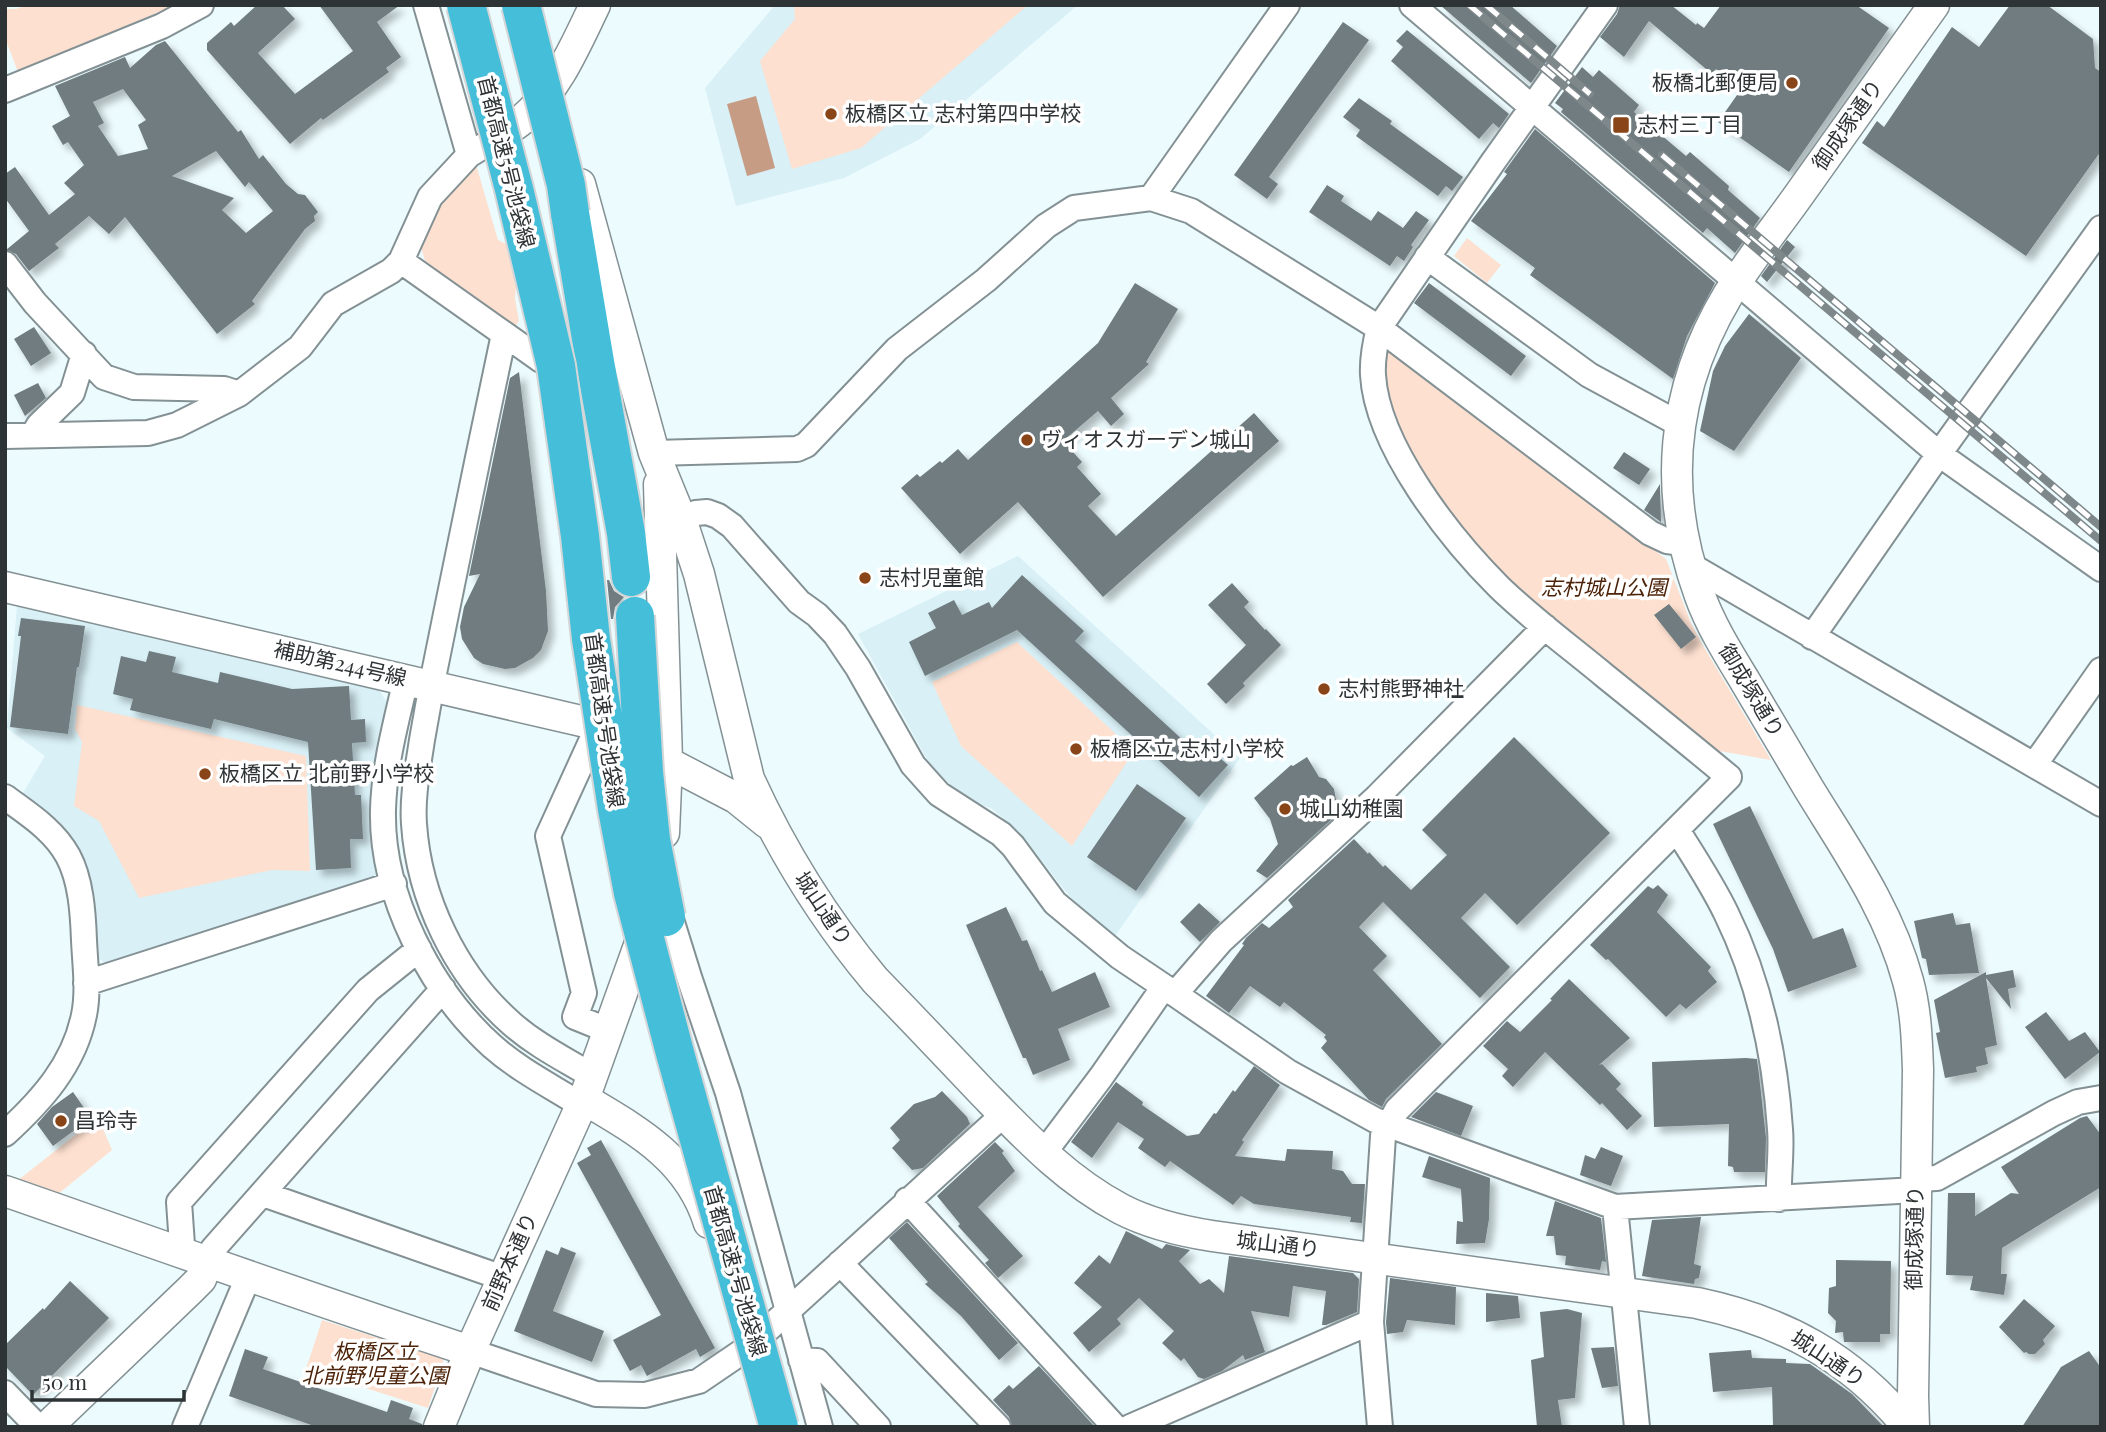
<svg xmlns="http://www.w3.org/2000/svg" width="2106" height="1432" viewBox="0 0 2106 1432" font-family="'Playfair Display','Noto Sans JP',serif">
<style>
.built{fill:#d8f0f6}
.green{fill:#fde0d0}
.water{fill:#c69c85}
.building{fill:#6f7c7f;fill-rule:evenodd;filter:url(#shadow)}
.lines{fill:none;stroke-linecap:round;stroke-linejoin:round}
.minor-casing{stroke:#849194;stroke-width:28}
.tertiary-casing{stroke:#849194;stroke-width:33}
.motorway-casing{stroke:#d5d6d7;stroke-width:42}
.minor{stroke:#fff;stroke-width:24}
.tertiary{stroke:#fff;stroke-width:30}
.motorway{stroke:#45bfd9;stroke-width:38}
.rail-casing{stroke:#7e878a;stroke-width:8}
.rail{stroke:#fff;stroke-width:5;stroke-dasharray:16;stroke-linecap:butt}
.motorway-bridge-casing{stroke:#d5d6d7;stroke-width:42;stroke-linecap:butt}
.motorway-bridge{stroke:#45bfd9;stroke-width:38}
.poi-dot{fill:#894517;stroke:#fff;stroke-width:2.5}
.labels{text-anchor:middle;stroke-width:7;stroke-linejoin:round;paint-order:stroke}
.poi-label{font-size:21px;fill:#2e3335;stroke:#fff;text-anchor:start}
.street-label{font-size:21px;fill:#2e3335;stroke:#fff}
.park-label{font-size:21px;font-style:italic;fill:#4c2308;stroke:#fff}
</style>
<defs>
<filter id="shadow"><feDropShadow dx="6" dy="6" stdDeviation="3.5" flood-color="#0004"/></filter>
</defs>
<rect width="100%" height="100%" fill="#ecfbfe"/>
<path class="built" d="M775 5H1078L920 139 844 178 736 206 705 88Z
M1018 556 1240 758 1115 936 1092 919 1066 892 1021 834 991 808 962 798 929 763 858 634Z
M17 606 378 688 386 701 373 796 379 879 106 964 97 957 92 891 81 853 61 824 23 793 45 756 7 728Z"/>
<path class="green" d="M31 5H175L18 72 5 38V9H15Z
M794 5H1028L861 148 792 169 760 61 795 19Z
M477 168 498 240 512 247 518 266 515 298 519 321 514 328 426 264 420 244 438 203 470 169Z
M1467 238 1501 265 1487 283 1454 256Z
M1389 345 1666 559 1691 623 1701 642 1771 760 1708 749 1507 584 1453 523 1392 422 1380 348Z
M1017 642 1134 751 1072 846 961 746 932 682Z
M77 705 306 756 310 871 272 870 139 898 99 821 74 806 82 742 75 729Z
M98 1117 112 1150 57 1195 17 1181Z
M322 1320 444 1359 428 1408 306 1369Z"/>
<path class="water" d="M756 96 775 168 747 176 727 104Z"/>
<path class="building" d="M257 5H282L295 19 258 53 295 94 353 51 319 5H400L377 22 401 57 386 68 389 72 323 120 321 118 290 144 207 50V43L231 22 234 26Z
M1440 5H1510L1557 46 1531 83Z
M1620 5H1671L1696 25 1697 23 1704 28 1721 5H1856L1889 28 1789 172 1718 122 1742 88 1716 69 1712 74 1649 21 1624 57 1600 37 1617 14Z
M2010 5H2047L2093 39 2095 68 2101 72V151L2026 256 1862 143 1877 121 1884 127 1952 27 1979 47Z
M1343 22 1369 40 1269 177 1278 184 1267 199 1234 175Z
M1407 30 1509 114 1499 128 1493 123 1479 139 1391 61 1403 47 1396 41Z
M165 41 238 132 241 130 259 159 263 155 286 184 298 194 305 195 318 212 314 216 315 221 305 229 252 301 255 304 217 334 125 217 109 234 89 216 55 244 59 248 29 271 16 254 6 250 29 231 5 198V174L15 167 49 215 75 194 64 183 84 165 68 142 63 145 52 126 70 116 55 86 125 57 130 68 156 45ZM123 89 146 120 138 125 148 149 118 156 98 126 104 123 93 102ZM216 151 245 187 249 182 273 211 246 233 222 210 234 198 172 176Z
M1582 67 1593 77 1599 70 1639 105 1634 112 1686 156 1690 152 1729 186 1728 190 1760 218 1735 253 1707 228 1703 233 1561 112 1563 109 1555 103Z
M1359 98 1392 121 1390 124 1463 177 1452 191 1446 186 1438 196 1356 136 1360 130 1343 117Z
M1535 129 1715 283 1687 336 1673 379 1530 275 1535 268 1471 221 1507 174 1504 172Z
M1327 185 1344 196 1341 201 1371 221 1378 211 1403 228 1416 211 1429 220 1411 245 1413 247 1404 261 1397 256 1390 266 1309 212Z
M1787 240 1795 247 1767 282 1761 276Z
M1135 283 1178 309 1146 362 1149 364 1111 398 1124 414 1111 426 1098 411 1063 441 1082 462 1077 467 1101 494 1088 506 1116 536 1254 413 1279 441 1103 597 1018 502 960 554 901 488 917 474 920 477 940 461 942 463 958 449 968 460 1098 343Z
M1429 283 1526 356 1511 376 1414 303Z
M1749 314 1801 358 1734 451 1700 431 1713 371 1725 346Z
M34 327 51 353 31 366 14 339Z
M519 372 546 591 548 631 541 650 533 658 515 668 505 669 483 664 474 658 462 639 460 627 464 607 480 574 469 576 510 378Z
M38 383 46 398 25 416 14 395Z
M1624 452 1650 469 1639 485 1613 468Z
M1660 484 1661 522 1644 510Z
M1022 575 1084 631 1075 641 1197 753 1205 745 1228 765 1199 797 1017 630 925 676 909 642 936 628 928 613 954 600 962 615 989 602 992 608Z
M607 580H609L614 591 624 597 615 607 613 619H611Z
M1232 583 1249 602 1244 607 1265 630 1266 629 1281 645 1243 683 1245 686 1226 704 1207 684 1246 645 1208 605Z
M1669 604 1696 637 1681 649 1654 615Z
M21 618 85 626 79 667H77L68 734 10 727 21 636H18Z
M149 651 176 657 172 672 218 683 220 672 292 689 349 686 351 720 365 719 366 742 352 743 355 795H361L363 839H350L351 868 316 870 308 742 214 719 211 729 130 710 133 699 113 694 121 656 146 662Z
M1514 737 1610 833 1517 925 1485 893 1461 918 1510 967 1480 998 1383 902 1359 927 1387 956 1373 970 1442 1044 1386 1099 1382 1107 1369 1100 1321 1048 1327 1041 1324 1037 1326 1035 1284 1002 1280 1007 1250 986 1229 1013 1206 996 1244 945 1242 944 1246 938 1262 923 1269 928 1293 907 1288 900 1354 839 1368 854 1369 852 1383 867 1385 865 1411 890 1447 855 1422 830Z
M1307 757 1319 777 1326 779 1334 789 1337 805 1333 818 1267 878 1256 871 1278 844 1270 819 1254 798 1291 765 1293 766Z
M1137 784 1186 818 1136 891 1087 857Z
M1750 806 1813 939 1843 928 1857 967 1788 992 1773 949 1713 824Z
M1658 885 1668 895 1657 912 1711 967 1708 971 1717 982 1686 1009 1680 1004 1666 1017 1608 959 1606 960 1590 945 1648 886 1653 889Z
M1199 903 1220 922 1200 942 1180 922Z
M1006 907 1022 941 1027 940 1040 971 1042 970 1052 992 1095 972 1110 1007 1058 1029 1070 1060 1033 1075 1026 1058H1023L966 925Z
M1953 913 1956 925 1970 923 1979 973 1929 975 1926 959 1922 958 1914 921Z
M2013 970 2016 987 2008 989 2011 1009 1986 978 1997 1045 1985 1048 1988 1064 1976 1067 1977 1072 1945 1078 1936 1033 1940 1032 1934 1000 1986 972V975Z
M1569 979 1630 1038 1599 1065 1602 1064 1621 1084 1616 1089 1642 1116 1627 1130 1602 1103 1600 1105 1545 1052 1513 1087 1502 1076 1508 1069 1483 1046 1507 1021 1520 1032 1552 1000 1550 999Z
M2046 1012 2069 1041 2085 1032 2100 1052 2065 1079 2025 1027Z
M1746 1058 1757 1059 1759 1075 1766 1138 1765 1172H1734L1733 1167 1728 1166 1729 1124 1654 1127 1652 1062Z
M1254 1066 1280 1085 1242 1140 1244 1142 1235 1156 1285 1161 1287 1149 1333 1151 1332 1169 1343 1171 1352 1184H1365L1362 1223 1350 1222 1351 1217 1254 1204 1241 1196 1233 1205 1170 1161 1165 1167 1138 1148 1144 1139 1118 1122 1092 1158 1071 1142 1116 1082 1143 1102 1142 1105 1187 1136 1199 1134 1214 1113 1216 1114 1233 1090 1235 1092Z
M942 1091 967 1117 970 1124 923 1168 912 1170 892 1148 900 1140 890 1128 914 1104 935 1097Z
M73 1092 91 1118 53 1146 37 1124 52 1107Z
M1436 1092 1473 1106 1461 1136 1411 1117Z
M2087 1116 2101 1135V1187L2002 1248 2001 1274H2007L2004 1295 1970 1290 1973 1276 1946 1275 1948 1193H1975V1216L2011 1193 2019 1194 2001 1167 2080 1118Z
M601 1140 715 1348 700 1357 696 1349 647 1376 641 1365 630 1371 613 1340 661 1315 577 1163 591 1155 587 1148Z
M995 1142 1004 1151 1002 1153 1015 1171 978 1207 1023 1256 998 1278 985 1263 989 1260 958 1226 960 1224 937 1196Z
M1601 1147 1623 1156 1611 1186 1580 1175 1585 1155 1595 1159Z
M1429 1156 1490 1178 1489 1219 1485 1243 1456 1244 1457 1221 1463 1222 1461 1189 1422 1177Z
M1555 1201 1601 1218 1606 1262 1602 1261 1600 1270 1565 1265 1566 1256 1556 1255 1554 1236H1546Z
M1701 1217 1694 1264 1701 1266 1699 1278 1695 1279 1694 1284 1642 1276 1652 1220Z
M907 1222 1018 1343 999 1360 961 1316 925 1284 928 1282 889 1238Z
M1126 1231 1162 1249 1166 1244 1190 1250 1179 1261 1200 1284 1209 1279 1224 1293 1229 1256 1353 1273 1359 1279 1357 1312 1326 1325H1322L1326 1291 1293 1286 1289 1317 1251 1311 1265 1352 1245 1360 1243 1355 1222 1371 1204 1379 1198 1377 1184 1358 1181 1361 1162 1343 1174 1331 1139 1298 1117 1319 1121 1324 1089 1352 1073 1333 1102 1307 1074 1283 1099 1255 1110 1264Z
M561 1247 576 1253 553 1311 604 1331 592 1362 514 1331 546 1250 558 1255Z
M1836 1260 1891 1261 1890 1334H1880V1342H1844L1843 1332 1835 1333 1836 1321 1828 1313 1829 1288 1836 1286Z
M1390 1278 1456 1287 1455 1325 1407 1320 1403 1332 1387 1334 1386 1322Z
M70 1281 109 1318 33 1395 5 1366V1345L43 1308 44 1310Z
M1486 1293 1518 1296 1520 1318 1486 1322Z
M2024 1299 2055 1326 2043 1340 2045 1344 2035 1354H2029L2026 1352 2024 1353 1999 1327Z
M1567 1309 1582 1313 1575 1398 1558 1400 1562 1427H1537L1531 1360 1544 1357 1540 1312Z
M1614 1347 1618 1386 1602 1388 1591 1348Z
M245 1349 268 1357 263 1369 387 1412 391 1400 413 1408 409 1419 422 1424V1427H317L229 1396Z
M1751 1350 1752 1358 1786 1359V1363L1810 1364 1852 1394 1884 1427H1787V1425H1773L1772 1387 1713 1392 1709 1353Z
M2089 1351 2101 1368V1427H2022L2061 1367Z
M1039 1366 1095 1427H1012L1009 1417 993 1400 1009 1385 1013 1389Z"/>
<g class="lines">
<g class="minor-casing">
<path id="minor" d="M426 5 469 155
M1412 5 1939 454 2101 569
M5 90 162 26 201 5
M1151 198 1287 5
M1427 257 1589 375 1681 425
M401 261 541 360
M5 264 35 303 104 377 134 387 224 389 239 394
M504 334C484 427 465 521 446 614 437 656 429 698 422 740 418 767 412 796 414 824 419 898 455 974 512 1024 536 1045 564 1059 592 1076
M33 435 39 425 72 393 84 354
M5 436 148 433 177 425 239 394 300 347 333 304 391 271 401 261 430 197 469 155 496 138
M654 453 797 449 806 445 897 349 986 280 1046 226 1074 208 1151 198 1191 211 1379 328 1650 533 1667 541 1683 543
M681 519 696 513 707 512 718 516 732 526 799 602 817 615 835 634 858 668 913 765 939 794 1001 834 1013 846 1055 903 1120 957 1175 994 1288 1072 1375 1120 1615 1207 1916 1190
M1690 565 2101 804
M1812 637 1939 454 2101 228
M406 679C396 723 384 766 383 810 381 895 430 990 492 1046 519 1070 551 1086 581 1105
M595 733 548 836 584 993 575 1017 607 1030
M2035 764 2101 670
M5 797C28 814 54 830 68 856 81 880 83 913 84 940 85 964 89 991 84 1015 74 1065 41 1101 5 1134
M1677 830C1694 857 1712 884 1726 913 1759 980 1775 1054 1780 1129 1782 1152 1778 1176 1779 1199
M665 900 689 977 728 1093 820 1427
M86 983 394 884
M1175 994 1221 941 1377 797 1545 627
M1043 1154 1101 1077 1163 988
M1916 1179 1937 1178 2054 1113 2078 1102 2101 1098
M263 1194 503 1278
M907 1200 1115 1427
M1615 1207 1637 1427
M181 1252 182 1245 179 1202 368 990 419 949
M207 1263 213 1249 443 989
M840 1263 998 1427
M470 1351 596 1394 645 1395 699 1381 746 1349 1004 1114
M801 1360 817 1361 878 1427
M5 1393 38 1427
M185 1427 249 1275
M1130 1427 1371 1322
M1380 1427 1371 1322 1383 1136 1397 1110 1729 777C1688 743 1646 709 1605 676 1570 647 1532 619 1499 587 1450 538 1377 446 1373 375 1372 358 1375 344 1379 328L1493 162 1605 5"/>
</g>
<g class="tertiary-casing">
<path id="tertiary" d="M496 138C505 132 514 126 523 119 557 90 576 44 595 5
M580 184 654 453 681 519 699 574 749 779C782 851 824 919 875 980 911 1017 947 1055 982 1092 1025 1136 1066 1180 1121 1209 1150 1224 1180 1231 1212 1236L1697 1303C1783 1321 1851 1357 1908 1427
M659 484 667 761 664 833
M5 587 594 724 736 798 767 823
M584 1099C638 1131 689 1159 709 1223
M5 1191C160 1245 314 1300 470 1351
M47 1427 190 1290 201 1279 207 1263
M439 1427 470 1351 584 1099 646 926
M1914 1427 1913 1396 1918 1070C1917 1040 1916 1010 1908 981 1889 910 1847 851 1809 789 1788 753 1766 717 1745 681 1728 653 1711 626 1700 596 1662 492 1671 390 1728 295 1750 259 1777 226 1801 192 1845 130 1890 67 1934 5"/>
</g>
<g class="motorway-casing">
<path id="motorway" d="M570 213 595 362 626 533 631 577"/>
</g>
<use href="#minor" class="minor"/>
<use href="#tertiary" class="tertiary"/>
<use href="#motorway" class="motorway"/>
<g class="rail-casing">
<path id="rail" d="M1469 5 2101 541
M1486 5 1590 94
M1662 155 2101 527"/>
</g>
<use href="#rail" class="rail"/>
<g class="motorway-bridge-casing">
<path id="motorway-bridge" d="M466 5 514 189 556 366 580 536 591 639 617 809 633 893 675 1053 779 1427
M521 5 566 185 570 213
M635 616 644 772 651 840 666 917"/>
</g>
<use href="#motorway-bridge" class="motorway-bridge"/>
</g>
<g class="poi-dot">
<circle cx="1792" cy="83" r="7"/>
<circle cx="831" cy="114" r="7"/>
<rect x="1612" y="116" width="18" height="18" rx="3.5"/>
<circle cx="1027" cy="440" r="7"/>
<circle cx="865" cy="578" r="7"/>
<circle cx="1324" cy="689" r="7"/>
<circle cx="1076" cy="749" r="7"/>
<circle cx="205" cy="774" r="7"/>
<circle cx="1285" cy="809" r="7"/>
<circle cx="61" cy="1121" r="7"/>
</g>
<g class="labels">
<g class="poi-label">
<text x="1778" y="90" text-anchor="end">板橋北郵便局</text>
<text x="845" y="121">板橋区立 志村第四中学校</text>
<text x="1637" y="132">志村三丁目</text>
<text x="1041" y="447">ヴィオスガーデン城山</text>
<text x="879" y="585">志村児童館</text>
<text x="1338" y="696">志村熊野神社</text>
<text x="1090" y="756">板橋区立 志村小学校</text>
<text x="219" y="781">板橋区立 北前野小学校</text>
<text x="1299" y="816">城山幼稚園</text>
<text x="75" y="1128">昌玲寺</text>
</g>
<g class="street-label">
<text transform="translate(1848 125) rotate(-55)" y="7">御成塚通り</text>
<text transform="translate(506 162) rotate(76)" y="7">首都高速5号池袋線</text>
<text transform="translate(340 664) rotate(13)" y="7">補助第244号線</text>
<text transform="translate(1751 691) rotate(59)" y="7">御成塚通り</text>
<text transform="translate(604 720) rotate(82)" y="7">首都高速5号池袋線</text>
<text transform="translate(823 909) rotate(56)" y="7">城山通り</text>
<text transform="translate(1915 1238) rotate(-89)" y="7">御成塚通り</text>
<text transform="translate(1278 1245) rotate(7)" y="7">城山通り</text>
<text transform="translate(510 1262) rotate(-66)" y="7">前野本通り</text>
<text transform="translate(735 1271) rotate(74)" y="7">首都高速5号池袋線</text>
<text transform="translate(1828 1359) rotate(34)" y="7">城山通り</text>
</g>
<g class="park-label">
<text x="1604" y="595">志村城山公園</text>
<text x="375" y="1359">板橋区立<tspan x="375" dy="24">北前野児童公園</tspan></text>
</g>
</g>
<rect width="2106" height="1432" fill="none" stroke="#2e3335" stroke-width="14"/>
<path d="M32 1390v10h152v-10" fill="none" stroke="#2e3335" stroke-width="3.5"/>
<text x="42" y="1390" font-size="21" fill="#2e3335" stroke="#ffffff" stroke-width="5" paint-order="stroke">50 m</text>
</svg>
